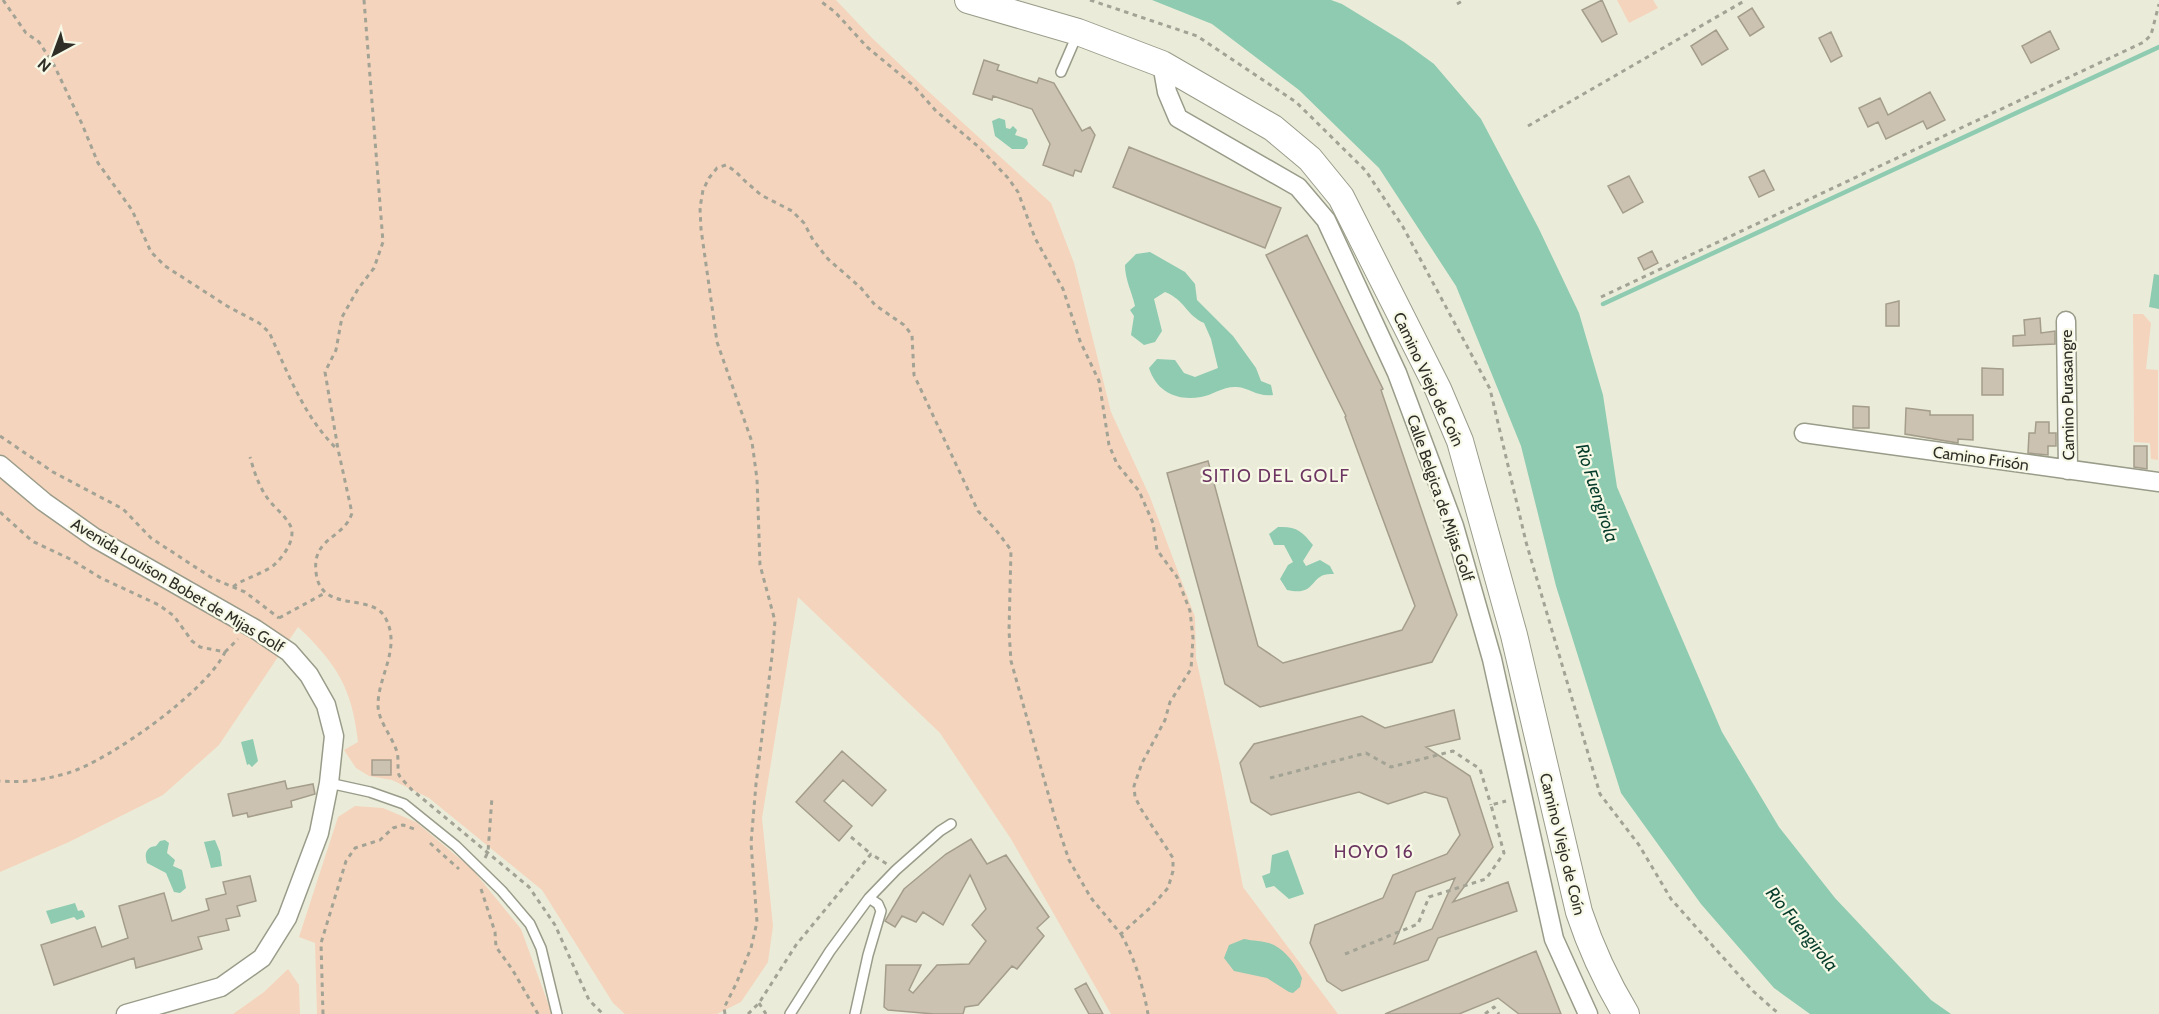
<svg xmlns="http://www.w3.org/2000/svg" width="2159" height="1014" viewBox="0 0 2159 1014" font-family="Cabin,sans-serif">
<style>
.green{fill:#f5d4bd}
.water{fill:#8ecbb1}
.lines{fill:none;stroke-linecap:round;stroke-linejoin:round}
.stream{stroke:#8ecbb1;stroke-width:4.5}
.building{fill:#cbc2b1;stroke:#a59d8c;stroke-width:1.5;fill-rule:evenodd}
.lane-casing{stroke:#9a9c8a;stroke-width:12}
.street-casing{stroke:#9a9c8a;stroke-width:21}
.secondary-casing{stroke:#9a9c8a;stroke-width:28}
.path{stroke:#a2a395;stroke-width:3;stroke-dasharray:4.5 4.5;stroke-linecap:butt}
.lane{stroke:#fff;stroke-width:9}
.street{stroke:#fff;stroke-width:18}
.secondary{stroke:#fff;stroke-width:26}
.labels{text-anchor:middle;stroke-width:4.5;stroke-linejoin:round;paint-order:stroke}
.street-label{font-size:16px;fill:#2f2f28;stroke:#f7f9e6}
.neighbourhood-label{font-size:18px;letter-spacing:1.5px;fill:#6c3562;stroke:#f7f9e6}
.water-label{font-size:18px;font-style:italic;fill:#063c2b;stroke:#f7f9e6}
</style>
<rect width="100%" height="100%" fill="#eaecd9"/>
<path class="green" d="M0 0H836L872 38 929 92 1051 203 1074 263 1111 412 1150 497 1195 617 1196 658 1220 766 1243 887 1338 1014H1111L1011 839 940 733 798 597 762 818 773 926 768 962 741 1002 717 1014H625L613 1003 542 890 429 798 392 780 369 776 356 768 344 750 358 742C352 688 337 664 298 627L219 745 163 795 69 842 0 872Z
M1617 0H1653L1658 8 1629 23Z
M2133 314H2143L2151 323 2146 369 2158 370V460L2151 459 2150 443 2134 442Z
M355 806 383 808 416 822 472 869 521 929 552 1014H317L315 943 299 937 338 817Z
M288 969 299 985 300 1014H233L264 992Z"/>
<path class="water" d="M1152 0H1331L1342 4 1404 42 1434 64 1481 119 1539 229 1579 313 1603 395 1617 487 1722 732 1779 827 1835 898 1931 1000 1951 1014H1810L1774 988 1701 904 1621 793 1556 586 1521 446 1456 286 1379 168 1299 90 1212 24Z
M999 118 1005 120 1006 128 1010 129 1013 126 1017 130 1015 135 1027 139 1028 144 1024 149H1012L995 136 992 121Z
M1150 252 1185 272 1195 284 1197 300 1233 336 1256 368 1261 381 1271 385 1273 395C1257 397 1250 388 1237 387 1223 386 1213 395 1201 397 1176 401 1157 392 1149 368L1157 359 1175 360 1184 373 1195 377 1218 368 1211 339 1204 323C1186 315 1185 300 1165 292L1154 299 1162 331 1155 342 1144 345 1131 335 1134 316 1130 310 1135 306C1132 292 1125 280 1125 265L1136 254Z
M2154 274 2159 275V309L2149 307Z
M1278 527C1296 526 1302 531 1313 545L1303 561 1306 566 1320 560 1330 566 1334 574C1308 572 1319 597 1287 590L1280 579 1288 565 1293 562 1284 545H1274L1269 534Z
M253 739 258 761 252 767 249 764 247 765 241 742Z
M165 840 169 843 167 853 175 860 173 866 182 870 186 888 180 893 174 892 166 873 147 863C144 854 146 847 156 846L160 841Z
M215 840 220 852 222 866 211 868 204 842Z
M1288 850 1304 894 1289 899 1274 886 1266 888 1262 876 1270 873 1272 855Z
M75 903 78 911 82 910 84 913 85 917 77 920 74 917 51 924 46 911Z
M1244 939C1253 941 1266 941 1274 945 1286 951 1297 966 1302 978L1300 987 1293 993 1289 992 1267 978 1234 971 1224 958 1229 945Z"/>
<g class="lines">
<path class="stream" d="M1603 304 2159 47"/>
</g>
<path class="building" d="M1602 0 1617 34 1602 42 1582 10Z
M1752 8 1764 27 1750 36 1738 17Z
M1716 30 1728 49 1702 65 1691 46Z
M2050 31 2059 49 2031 63 2022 46Z
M1831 32 1842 56 1831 62 1819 38Z
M984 60 999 65 997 70 1037 83 1039 78 1054 83 1082 131 1090 127 1095 135 1081 172 1075 170 1073 176 1043 165 1050 144 1032 109 993 96 992 100 973 94Z
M1930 92 1945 120 1927 129 1923 121 1886 139 1878 122 1868 127 1859 108 1880 98 1888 115Z
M1129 147 1281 208 1265 248 1113 187Z
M1764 170 1774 190 1759 197 1749 177Z
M1629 176 1643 202 1623 213 1608 186Z
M1307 235 1383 389 1381 390 1457 615 1432 662 1260 707 1225 684 1167 473 1208 461 1258 646 1283 663 1402 630 1415 606 1345 417 1346 416 1266 255Z
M1652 251 1658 263 1644 270 1638 258Z
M1899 301V326H1886V304Z
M2040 318 2041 333 2055 331V344L2013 346V336L2025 335 2024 320Z
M1982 368 2003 369V395H1982Z
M1853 406 1869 407V428H1853Z
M1906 408 1930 411V415H1973V440L1958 439V443L1905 434Z
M2036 422H2049V433H2056V446H2048V455L2028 453 2029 433H2035Z
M2134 446H2147V469L2134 467Z
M1454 710 1460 739 1426 747 1470 776 1493 847 1453 902 1508 882 1517 911 1438 938 1428 960 1342 991 1327 981 1310 943 1315 925 1383 898 1393 875 1447 854 1460 835 1447 798 1425 792 1388 804 1359 792 1271 815 1251 802 1240 763 1254 744 1362 716 1385 728ZM1455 878 1432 929 1394 944 1416 892Z
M842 751 886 790 872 806 843 780 824 801 852 826 839 841 796 802Z
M372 760H391V775H372Z
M285 781 287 789 313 784 315 794 291 801 292 807 248 817 247 813 233 816 228 794Z
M971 839 987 864 1006 855 1049 917 1037 928 1044 936 1017 969 1012 966 978 1005 965 1007 963 1014H934L888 1010 884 1007 886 965H921L909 990 913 993 937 965 969 964 986 941 972 925 986 909 970 875 943 925 923 912 916 922 902 916 895 927 885 921 904 889 946 854Z
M250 876 256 901 237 906 240 916 226 919 229 930 198 937 202 949 136 968 134 958 54 985 41 945 95 927 102 947 128 938 119 906 164 893 172 921 209 910 206 899 226 894 223 882Z
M1536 951 1561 1014H1519L1498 998 1459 1014H1385Z
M1086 983 1103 1014H1089L1075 989Z"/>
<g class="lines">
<g class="lane-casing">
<path id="lane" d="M1061 72 1077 35
M329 783 370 792 404 804 456 846 502 891 530 924 541 948 557 1014
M790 1014 830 951 869 898 896 870 940 831 951 824
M855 1014 868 955 881 911 878 904 869 898"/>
</g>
<g class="street-casing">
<path id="street" d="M1162 64 1167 92 1178 118 1298 187 1326 220 1397 373 1454 526 1492 659 1554 939 1588 1014
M2066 321 2068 470
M1804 433 2159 482
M0 465 44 502 95 538 255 629 289 652 309 675 326 705 334 736 329 783 319 833 287 918 262 958 221 987 126 1014"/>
</g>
<g class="secondary-casing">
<path id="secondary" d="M968 0 1078 32 1162 64 1273 128 1310 159 1341 197 1438 389 1460 441 1514 635 1579 912C1591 948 1606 981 1626 1014"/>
</g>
<path class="path" d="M3 0 26 33 39 42 54 65 82 124 98 163 132 210 151 252 165 266 227 306 259 323 269 332C288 373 304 417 337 449
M364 0 383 242 374 268 358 289 342 317 336 350 325 372 338 449 352 513C344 539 312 537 316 572 320 615 373 591 386 619 401 649 378 676 378 705 378 721 392 736 397 752 399 759 397 768 399 775 401 779 408 785 411 789L529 887 555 925 589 1000 603 1014
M1090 0 1197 36 1296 102 1366 171 1403 227 1490 389 1526 542 1600 794 1639 845 1671 899 1753 991 1779 1014
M1457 4 1464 0
M1528 126 1746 0
M1601 297 2144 42 2151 35 2159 4
M0 436 53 472 123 509 151 538 212 578 245 592 279 618
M0 512 32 541 70 559 101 578 159 605 174 616 192 641 200 647 225 652C207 691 110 760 68 773 43 780 25 783 0 781
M233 587C246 577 261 575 274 565 284 556 297 538 290 525 284 514 272 506 266 496 258 484 254 471 250 457
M279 618 325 593
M225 652 238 639
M1270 778 1366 753 1391 767 1453 751 1480 769 1491 805
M851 837 871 854
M430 843 459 869
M485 858 488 852 492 797
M481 889 495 932 496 947 512 969 538 1014
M1121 934C1135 959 1143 986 1148 1014
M1345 954 1418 924 1429 897 1486 879 1504 853 1491 805 1506 801
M759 1003 766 1014
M323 1014 321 943 346 861 355 848 380 840 393 828 403 825 414 829
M725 1014 724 1008 736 984 751 948 757 922 751 843 756 784 772 656 775 621 760 565 757 479 752 442 717 342 701 229 700 208 703 190 709 178 717 168 726 165 735 171 745 181 761 195 792 211 804 223 813 240 828 259 861 288 875 305 904 325 912 335 914 375 978 511 996 530 1011 550 1009 631 1011 661 1055 818 1069 860 1091 898 1121 934 1150 908 1168 888 1173 871V858L1141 809 1135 797 1134 786 1142 763 1165 720 1170 702 1191 669 1193 638 1190 611 1177 577 1157 550 1153 523 1139 491 1117 464 1109 445 1099 381 1080 341 1063 289 1035 238 1018 192 1008 178 980 148 936 111 914 86 867 47 835 12 819 0
M748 1014 759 1003 796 945 871 854 887 864
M1485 1014 1494 1007 1499 1014"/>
<use href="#lane" class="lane"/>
<use href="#street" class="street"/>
<use href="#secondary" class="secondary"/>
</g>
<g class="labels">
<g class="street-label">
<text transform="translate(1429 379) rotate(65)" y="6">Camino Viejo de Coín</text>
<text transform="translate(2067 395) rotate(-91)" y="6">Camino Purasangre</text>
<text transform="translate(1981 458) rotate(8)" y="6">Camino Frisón</text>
<text transform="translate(1441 498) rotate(71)" y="6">Calle Belgica de Mijas Golf</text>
<text transform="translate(178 585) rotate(31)" y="6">Avenida Louison Bobet de Mijas Golf</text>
<text transform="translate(1563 844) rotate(76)" y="6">Camino Viejo de Coín</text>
</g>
<g class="neighbourhood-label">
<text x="1276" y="482">SITIO DEL GOLF</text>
<text x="1374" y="858">HOYO 16</text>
</g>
<g class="water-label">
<text transform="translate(1597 493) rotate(72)" y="6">Rio Fuengirola</text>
<text transform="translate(1802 929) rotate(51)" y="6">Rio Fuengirola</text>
</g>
</g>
<g transform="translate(54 54) rotate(221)" stroke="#f7f9e6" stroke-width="4.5" paint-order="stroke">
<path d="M0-4.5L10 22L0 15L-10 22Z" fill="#2f2f28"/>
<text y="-9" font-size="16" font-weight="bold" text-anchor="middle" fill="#2f2f28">N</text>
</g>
</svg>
